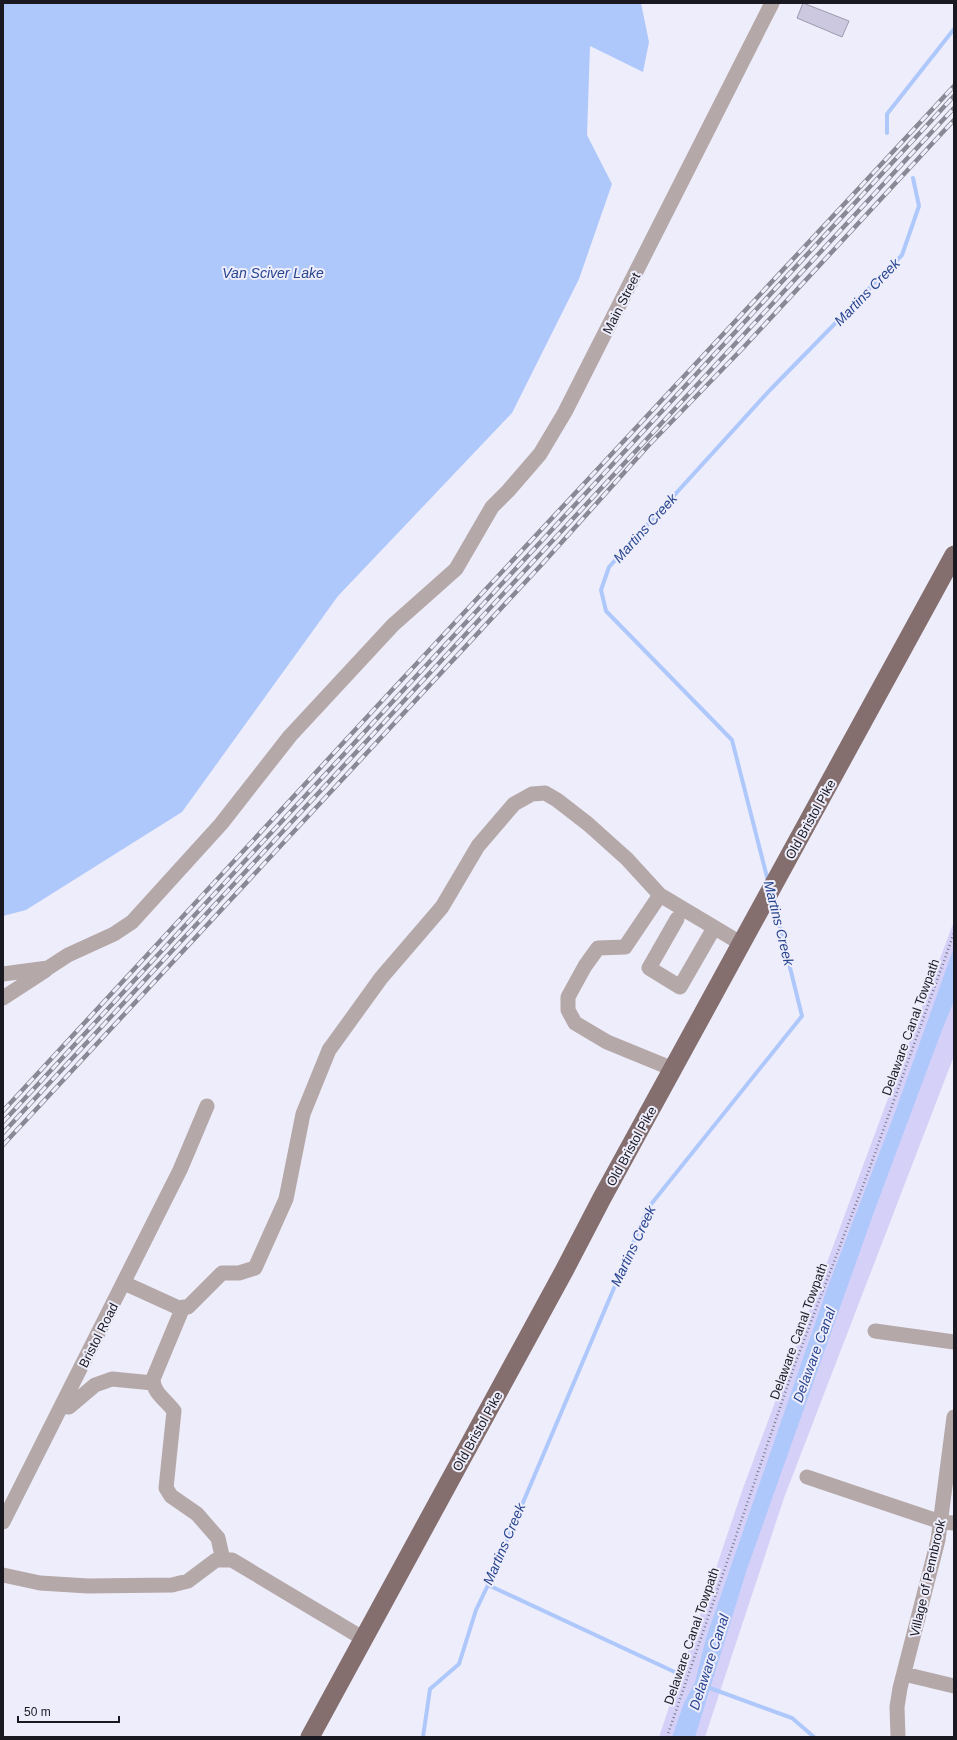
<svg xmlns="http://www.w3.org/2000/svg" width="957" height="1740" viewBox="0 0 957 1740" font-family="Arial,sans-serif">
<style>
.green{fill:#d5d0f8}
.water{fill:#afc8fc}
.lines{fill:none;stroke-linecap:round;stroke-linejoin:round}
.stream{stroke:#afc8fc;stroke-width:4}
.building{fill:#cbc8df;stroke:#9d9ab0}
.path{stroke:#7a7984;stroke-width:2.5;stroke-dasharray:1 3;stroke-linecap:butt}
.minor{stroke:#b5a8a8;stroke-width:15}
.major{stroke:#846e6e;stroke-width:19}
.rail-casing{stroke:#898894;stroke-width:4.5}
.rail{stroke:#eeedfb;stroke-width:3;stroke-dasharray:9;stroke-linecap:butt}
.labels{text-anchor:middle;stroke-width:4;stroke-linejoin:round;paint-order:stroke}
.street-label{font-size:13px;fill:#1a1922;stroke:#eeedfb}
.water-label{font-size:14px;font-style:italic;fill:#27458f;stroke:#eeedfb}
</style>
<rect width="100%" height="100%" fill="#eeedfb"/>
<path class="green" d="M954 921V1056L784 1498 705 1737H659L742 1491Z"/>
<path class="water" d="M3 3H641L649 42 643 72 590 46 587 135 612 184 579 279 512 413 338 596 182 812 26 910 3 916Z
M954 947V1001L942 1030 874 1212 747 1569 695 1737H672L684 1703 695 1682 706 1638 828 1286 894 1115Z"/>
<g class="lines">
<path class="stream" d="M887 133V114L954 29
M768 881 732 740 606 611 601 590 609 567 770 390 902 255 919 206 913 178
M488 1585 679 1674
M707 1687 792 1718 814 1737
M423 1737 430 1689 459 1664 476 1610 488 1585 648 1208 802 1016 773 899"/>
</g>
<path class="building" d="M803 3 849 21 842 37 797 18Z"/>
<g class="lines">
<path class="path" d="M667 1737 795 1364 870 1167 954 933"/>
<path class="minor" d="M677 919 649 968 680 987 714 928
M3 974 48 968 68 955 114 934 132 922 221 824 290 736 393 625 456 569 492 507 508 491 540 454 565 412 772 3
M3 998 46 970
M673 1069 607 1042 575 1023 568 1010V997L585 966 598 948 625 947 660 895 742 944
M124 1283 179 1308 188 1307 222 1273H239L255 1268 286 1199 303 1114 329 1050 381 978 442 907 478 846 514 804 532 794 545 793 557 800 588 824 627 859 660 895
M183 1307 153 1379C153 1393 166 1400 174 1411L166 1488 171 1496 197 1514 218 1538 223 1560
M875 1331 954 1342
M62 1406 69 1407 95 1385 112 1379 153 1383
M807 1477 941 1522 954 1523
M3 1522 180 1170 207 1106
M3 1575 40 1583 88 1586 172 1585 188 1581 216 1560H232L364 1639
M904 1674 954 1686
M898 1737 897 1707 900 1688 938 1540 954 1417"/>
<path class="major" d="M310 1737 564 1271 602 1198 954 555"/>
<g class="rail-casing">
<path id="rail" d="M3 1111 380 703 954 86
M3 1122 954 96
M3 1133 954 108
M3 1145 544 562 648 446 742 349 954 120"/>
</g>
<use href="#rail" class="rail"/>
</g>
<g class="labels">
<g class="street-label">
<text transform="translate(621 303) rotate(-63)" y="5">Main Street</text>
<text transform="translate(810 819) rotate(-61)" y="5">Old Bristol Pike</text>
<text transform="translate(910 1027) rotate(-70)" y="5">Delaware Canal Towpath</text>
<text transform="translate(631 1146) rotate(-61)" y="5">Old Bristol Pike</text>
<text transform="translate(798 1331) rotate(-70)" y="5">Delaware Canal Towpath</text>
<text transform="translate(98 1335) rotate(-63)" y="5">Bristol Road</text>
<text transform="translate(477 1431) rotate(-61)" y="5">Old Bristol Pike</text>
<text transform="translate(927 1578) rotate(-77)" y="5">Village of Pennbrook</text>
<text transform="translate(691 1636) rotate(-71)" y="5">Delaware Canal Towpath</text>
</g>
<g class="water-label">
<text x="273" y="278">Van Sciver Lake</text>
<text transform="translate(867 292) rotate(-46)" y="5">Martins Creek</text>
<text transform="translate(645 528) rotate(-48)" y="5">Martins Creek</text>
<text transform="translate(779 923) rotate(76)" y="5">Martins Creek</text>
<text transform="translate(633 1246) rotate(-65)" y="5">Martins Creek</text>
<text transform="translate(814 1355) rotate(-70)" y="5">Delaware Canal</text>
<text transform="translate(504 1544) rotate(-67)" y="5">Martins Creek</text>
<text transform="translate(709 1662) rotate(-72)" y="5">Delaware Canal</text>
</g>
</g>
<rect width="957" height="1740" fill="none" stroke="#1a1922" stroke-width="8"/>
<path d="M18 1716v6h101v-6" fill="none" stroke="#1a1922" stroke-width="2"/>
<text x="24" y="1716" font-size="12" fill="#1a1922" stroke="#eeedfb" stroke-width="3" paint-order="stroke">50 m</text>
</svg>
